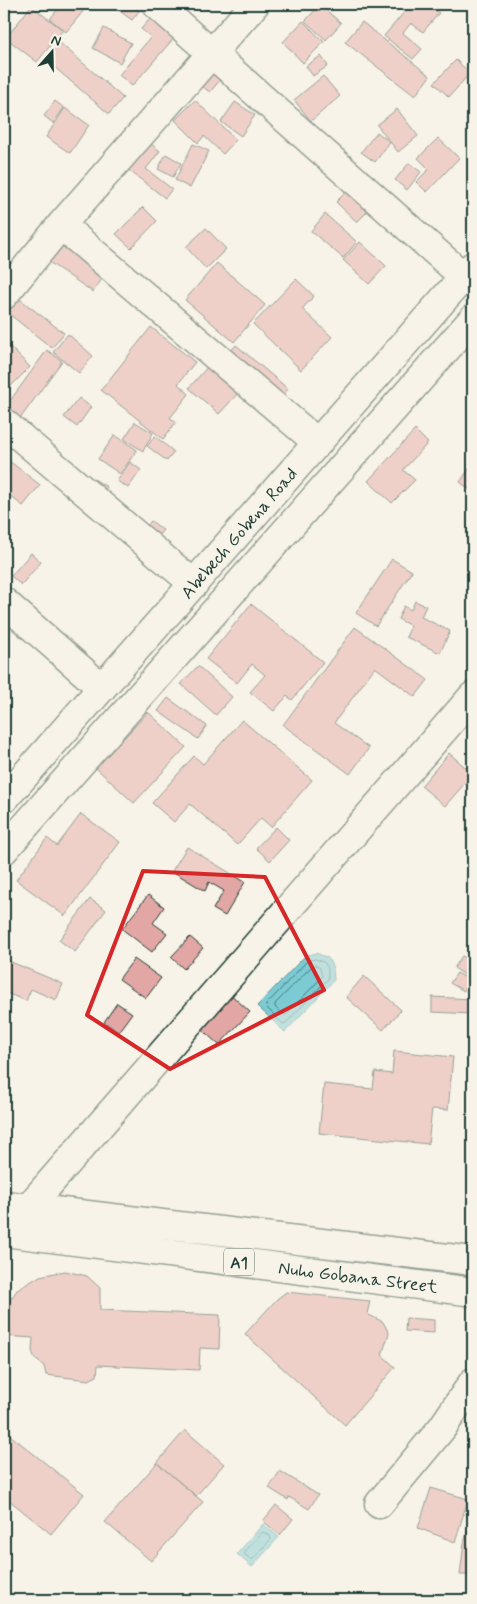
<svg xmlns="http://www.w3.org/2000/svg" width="477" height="1604" viewBox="0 0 477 1604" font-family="Mynerve,sans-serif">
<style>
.water{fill:#7bcbd4;stroke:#569294}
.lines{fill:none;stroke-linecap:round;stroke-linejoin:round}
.shore{stroke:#447674;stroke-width:1}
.building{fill:#e2a7a4;stroke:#1f3d34}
.minor-casing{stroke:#1f3d34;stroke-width:31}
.major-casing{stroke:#1f3d34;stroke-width:31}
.minor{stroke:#f7f3e8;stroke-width:28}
.major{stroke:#f7f3e8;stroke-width:28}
.marked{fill:none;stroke:#d62828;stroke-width:4;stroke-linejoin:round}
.labels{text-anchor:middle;stroke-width:5;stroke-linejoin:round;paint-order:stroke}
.shield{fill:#f7f3e8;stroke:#60746a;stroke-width:1}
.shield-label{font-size:16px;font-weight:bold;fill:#1f3d34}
.street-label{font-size:18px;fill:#1f3d34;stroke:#f7f3e8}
</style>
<rect width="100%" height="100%" fill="#f7f3e8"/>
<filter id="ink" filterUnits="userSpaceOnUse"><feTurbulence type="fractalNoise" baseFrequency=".02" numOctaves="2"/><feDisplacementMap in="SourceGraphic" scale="10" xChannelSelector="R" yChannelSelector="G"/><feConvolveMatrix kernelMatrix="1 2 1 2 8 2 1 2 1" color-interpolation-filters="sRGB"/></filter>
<g filter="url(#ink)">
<path class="water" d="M316 953 328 958 333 968 334 980 285 1032 257 1006 305 956Z
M263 1524 279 1537 252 1567 237 1554Z"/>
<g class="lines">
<path class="shore" d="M316 959 325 963 328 969V979L286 1023 283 1024 266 1007V1005L307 961Z
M315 965 320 968 322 977 286 1015H283L275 1007V1004L311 967Z
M263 1532 270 1536 271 1539 253 1559H251L245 1555V1552Z"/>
</g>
<path class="building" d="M62 4H89L66 32 50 19Z
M110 4H130L139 11 132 20Z
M199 4H212L208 10Z
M411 4H434L431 7 439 13 423 32 411 23 403 33 422 49 413 59 384 36Z
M320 5 341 23 326 40 305 21Z
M31 6 63 30 37 62 6 38Z
M151 18 174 38 132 86 119 75 151 37 141 29Z
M303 21 324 42 303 63 283 42Z
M362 22 430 76 415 96 345 42Z
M104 28 131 43 120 63 93 48Z
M60 43 123 98 109 114 46 60Z
M321 56 328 66 313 76 306 66Z
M456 60 470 73 449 97 434 83Z
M210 70 221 79 210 92 199 84Z
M323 76 340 96 311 121 294 100Z
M195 100 236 140 223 154 204 136 198 143 175 120Z
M55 101 64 108 53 123 44 116Z
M235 102 255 115 241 136 221 122Z
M65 108 89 125 70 153 46 137Z
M397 109 418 136 398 152 377 125Z
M473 112V125L466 120Z
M377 132 390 142 375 162 361 152Z
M141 136 160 151 146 169 172 189 165 198 127 169 105 198 98 193Z
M438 138 459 158 427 192 416 182 429 169 418 158Z
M193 144 209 151 190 188 175 180Z
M166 154 181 163 173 177 158 169Z
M409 163 421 172 407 190 395 180Z
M350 188 370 209 357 222 336 202Z
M143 207 157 221 131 248 116 234Z
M325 214 357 242 343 258 311 231Z
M206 228 226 249 206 269 186 247Z
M49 237 104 276 93 292 37 254Z
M360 242 386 266 369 284 343 260Z
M217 263 265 305 234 342 185 300Z
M296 279 314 296 302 309 332 337 301 370 253 324Z
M5 288 64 333 52 348 4 310V290Z
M151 327 195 362 178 384 189 394 170 418 176 422 163 439 101 390Z
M68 334 93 356 79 373 53 352Z
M8 345 30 367 8 389 4 385V350Z
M236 345 288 389 279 400 226 356Z
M47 350 62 361 14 427 4 420V409Z
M209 365 239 392 219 414 189 388Z
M79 398 91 407 77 427 64 417Z
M135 422 153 433 143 451 124 439Z
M415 430 428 443 403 470 415 480 392 503 368 481Z
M115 435 137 450 120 474 98 459Z
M155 436 174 452 167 461 147 446Z
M4 457 40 485 23 506 4 491Z
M130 462 141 470 128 488 117 481Z
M473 463V492L460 482Z
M94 479 107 487 99 499 86 491Z
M151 521 163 530 153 542 141 533Z
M31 553 41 562 21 585 11 576Z
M392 559 412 571 376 626 356 613Z
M415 601 426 606 421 617 450 631 440 653 406 637 411 626 398 619 404 606 411 610Z
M251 604 323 662 292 700 287 696 274 711 250 692 265 675 252 664 237 683 206 659Z
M355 627 428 680 415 697 375 667 334 723 369 748 350 774 283 725Z
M198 666 232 697 216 715 181 684Z
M168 698 207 726 198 739 158 711Z
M148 712 186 747 134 803 96 768Z
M242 720 312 780 271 827 261 818 237 845 190 804 174 822 152 803 194 756 203 764Z
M449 753 473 774 445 806 421 786Z
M81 814 120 842 65 916 16 880 47 838 57 846Z
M276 827 289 840 270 861 256 848Z
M187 847 245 882 225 916 213 909 224 891 209 882 205 891 172 871Z
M148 895 164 907 153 923 167 933 152 952 122 929Z
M90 899 106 910 75 952 59 940Z
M190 937 203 948 184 969 171 957Z
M462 956 473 962V980L454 968Z
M4 959 63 984 56 1000 31 989 26 1001 4 992Z
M134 959 161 978 146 998 119 979Z
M457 973 470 980 464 991 450 983Z
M364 976 401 1010 383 1030 346 997Z
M227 991 250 1012 219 1045 196 1024Z
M432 997 473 999 472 1014 432 1012Z
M117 1003 132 1013 118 1032 104 1022Z
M394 1051 453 1057 448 1110 432 1109 428 1144 319 1133 324 1084 373 1089 375 1072 392 1074Z
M65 1271 87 1276 100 1288V1310L220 1315 219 1349 200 1348 199 1370 98 1365 97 1376 89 1380 46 1375 44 1366 35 1359 32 1351 33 1338 4 1336V1309L17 1290 40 1276Z
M286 1292 370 1301 367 1314 383 1322 389 1333 382 1355 395 1367 345 1425 245 1334 277 1299Z
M406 1318 434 1320V1333L405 1331Z
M185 1430 224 1464 196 1496 157 1463Z
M10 1435 84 1494 51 1534 4 1496V1443Z
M157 1463 203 1502 151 1561 105 1522Z
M280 1471 318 1495 309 1509 289 1497 288 1500 269 1488Z
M431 1488 468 1499 455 1542 418 1528Z
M276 1505 293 1519 280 1535 263 1521Z
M473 1511V1575H460L464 1543Z"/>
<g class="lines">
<g class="minor-casing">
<path id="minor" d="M156 4 464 277
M61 225 318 443
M4 295 61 225 255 4
M4 423 194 584
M4 602 102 688
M4 799 473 266
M4 850 473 319
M15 1223 473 696
M379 1504 442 1428 473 1382"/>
</g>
<g class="major-casing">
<path id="major" d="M4 1205 473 1261
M4 1232 473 1292"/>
</g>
<use href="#minor" class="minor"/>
<use href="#major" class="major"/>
</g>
</g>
<path d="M0 0H477V1604H0ZM143 871 265 877 324 990 170 1069 87 1015Z" fill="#f7f3e8" fill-opacity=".55" fill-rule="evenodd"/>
<path class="marked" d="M143 871 265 877 324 990 170 1069 87 1015Z"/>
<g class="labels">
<rect class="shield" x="224" y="1248.5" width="30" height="27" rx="4"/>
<g class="shield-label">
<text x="239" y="1268">A1</text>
</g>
<g class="street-label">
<text transform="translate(239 533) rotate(-49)" y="6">Abebech Gobena Road</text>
<text transform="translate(358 1277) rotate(7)" y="6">Nuho Gobana Street</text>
</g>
</g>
<rect width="477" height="1604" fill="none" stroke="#f7f3e8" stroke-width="20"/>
<rect x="10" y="10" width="457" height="1584" fill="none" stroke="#1f3d34" stroke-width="2" filter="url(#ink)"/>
<g transform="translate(52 52) rotate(20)" stroke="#f7f3e8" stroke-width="4" paint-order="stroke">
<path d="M0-4L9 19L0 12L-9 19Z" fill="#1f3d34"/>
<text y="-8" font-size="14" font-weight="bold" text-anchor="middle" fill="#1f3d34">N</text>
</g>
</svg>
